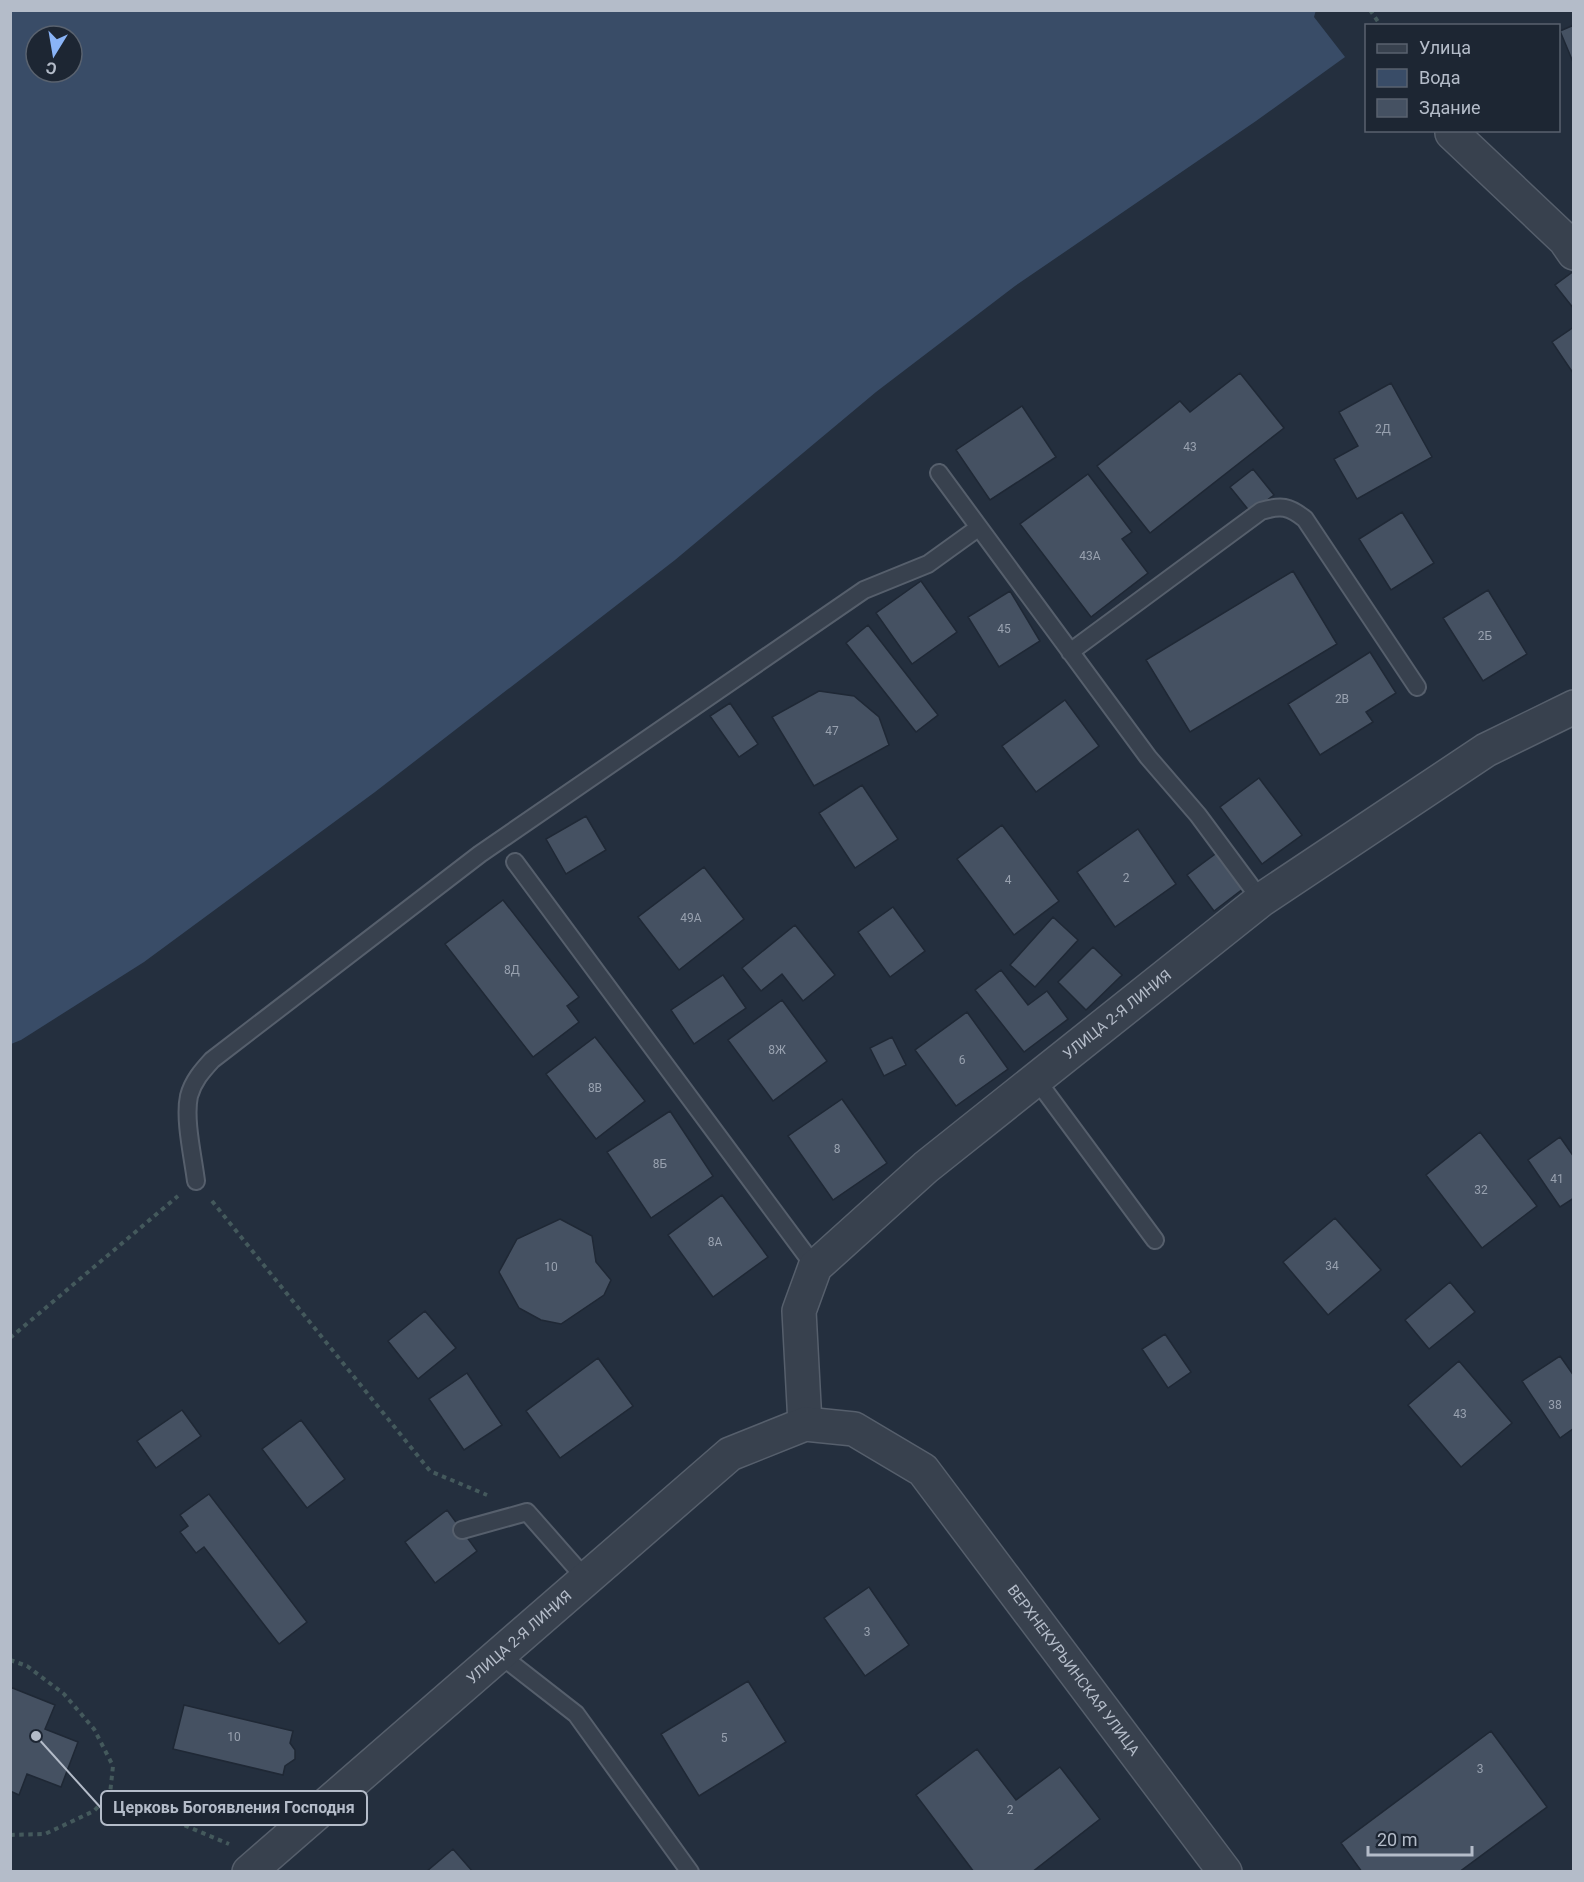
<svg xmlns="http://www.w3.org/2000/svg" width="1584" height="1882" viewBox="0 0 1584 1882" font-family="Roboto,sans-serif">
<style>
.water{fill:#394c67;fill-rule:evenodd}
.building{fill:#455162;stroke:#1f2835;stroke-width:1.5}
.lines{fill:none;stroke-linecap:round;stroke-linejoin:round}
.service-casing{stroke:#565f6c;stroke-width:20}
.minor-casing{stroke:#565f6c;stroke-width:36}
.path{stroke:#44595c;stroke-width:4;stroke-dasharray:4.5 4.5;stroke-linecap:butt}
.service{stroke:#38414e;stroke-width:16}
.minor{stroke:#38414e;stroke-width:33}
.labels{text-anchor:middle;stroke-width:4.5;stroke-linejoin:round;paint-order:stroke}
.number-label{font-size:12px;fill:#98a1af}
.street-label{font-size:15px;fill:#b4bcc9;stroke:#1d2633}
.leader{fill:none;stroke:#b4bcc9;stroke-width:2}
.callout-dot{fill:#b4bcc9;stroke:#1d2633;stroke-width:2}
.callout{fill:#1d2633;stroke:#b4bcc9;stroke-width:2}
.callout-label{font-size:16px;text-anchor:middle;font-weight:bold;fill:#b4bcc9}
</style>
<rect width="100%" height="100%" fill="#242f3e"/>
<path class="water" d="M11 10H1316L1314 17 1345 57 1256 121 1015 286 876 392 675 560 375 792 144 962 21 1040 11 1044ZM36 36H72V72H36Z"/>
<path class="building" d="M1574 25V62H1573L1560 31Z
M1574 271V309L1555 285Z
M1574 327V373H1573L1552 342Z
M1240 373 1284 428 1150 533 1097 466 1180 401 1190 412Z
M1391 383 1432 457 1357 499 1334 459 1358 446 1339 412Z
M1022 406 1056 457 990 500 956 450Z
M1253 469 1274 495 1251 513 1230 487Z
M1088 474 1132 532 1122 539 1148 573 1091 617 1020 524Z
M1402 512 1434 563 1391 590 1359 539Z
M1293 571 1337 644 1190 732 1146 660Z
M921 581 957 632 912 664 876 613Z
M1488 590 1527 654 1483 681 1443 618Z
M1010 591 1040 641 999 667 968 617Z
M868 625 938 715 916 732 846 643Z
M1370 652 1396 693 1366 712 1373 722 1320 755 1288 704Z
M819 691 854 696 879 717 889 745 814 786 772 717Z
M1065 700 1099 746 1036 792 1002 746Z
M730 703 758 744 739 757 710 716Z
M1259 778 1302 835 1262 864 1220 807Z
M862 785 898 839 855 868 819 813Z
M586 816 606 850 566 874 546 839Z
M1002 825 1059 901 1014 935 957 859Z
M1138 829 1176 884 1115 927 1077 872Z
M1222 849 1248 885 1214 911 1187 875Z
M704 867 744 919 679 970 638 917Z
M503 900 579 997 567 1006 579 1022 533 1057 445 944Z
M893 907 925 951 890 977 858 932Z
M1053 917 1078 940 1035 987 1010 965Z
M795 925 835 975 803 1001 782 974 761 991 742 968Z
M1093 947 1122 975 1086 1010 1058 982Z
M1001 970 1028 1005 1047 991 1068 1019 1024 1052 975 990Z
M723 975 746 1008 694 1044 671 1010Z
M782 1000 827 1061 773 1101 728 1040Z
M967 1012 1008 1069 956 1106 915 1050Z
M595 1037 645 1101 596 1139 546 1074Z
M892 1037 906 1065 884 1076 870 1048Z
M842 1099 887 1163 833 1200 788 1136Z
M670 1111 713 1176 651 1218 607 1152Z
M1480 1132 1537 1206 1482 1248 1426 1175Z
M1560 1137 1574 1157V1198L1560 1207 1528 1160Z
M722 1195 768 1257 713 1297 668 1235Z
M1335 1218 1381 1270 1328 1315 1283 1262Z
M560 1219 592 1236 596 1262 611 1280 604 1295 561 1324 541 1320 519 1308 499 1272 517 1239Z
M1450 1282 1475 1312 1429 1349 1405 1320Z
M425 1311 456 1348 418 1379 388 1341Z
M1165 1334 1191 1372 1168 1388 1142 1349Z
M1560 1356 1574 1376V1428L1560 1438 1522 1381Z
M598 1358 633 1406 560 1458 526 1411Z
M1459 1361 1512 1423 1461 1467 1408 1405Z
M467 1373 502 1425 464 1450 429 1399Z
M182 1410 201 1436 156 1468 137 1441Z
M301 1420 345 1479 307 1508 262 1449Z
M209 1494 307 1622 279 1644 204 1547 196 1553 180 1532 188 1526 180 1515Z
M447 1510 477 1551 435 1583 405 1542Z
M869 1587 909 1645 865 1676 824 1618Z
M748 1681 786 1742 699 1796 661 1734Z
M10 1687 55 1705 45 1729 78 1742 61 1787 27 1774 19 1795 10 1791Z
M184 1705 293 1731 290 1743 295 1750V1759L285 1766 283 1775 173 1749Z
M1491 1731 1547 1807 1459 1872H1362L1341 1843Z
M977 1749 1016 1800 1060 1767 1100 1819 1032 1872H974L916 1795Z
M453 1849 473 1872H426Z"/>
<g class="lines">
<g class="service-casing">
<path id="service" d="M939 473 1148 757 1198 815 1261 900
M1070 652 1261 511C1281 505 1289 506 1305 519L1417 687
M515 862 815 1267
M1036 1079 1155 1240
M196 1181C193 1157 184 1119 189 1096 193 1081 202 1071 212 1060L480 854 864 590 928 564 978 528
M462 1530 527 1512 586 1579
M499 1654 576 1714 690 1872"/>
</g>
<g class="minor-casing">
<g id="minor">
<path d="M1452 133 1565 240 1574 253"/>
<path id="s1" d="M805 1424 799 1311 815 1267 926 1167 1261 900 1486 750 1574 707"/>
<path id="s2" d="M249 1872 730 1454 805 1424 854 1429 923 1470 1225 1872"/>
</g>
</g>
<path class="path" d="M1370 10 1381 26
M212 1201 430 1471 487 1495
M10 1338 178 1196
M10 1660 27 1666 64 1694 94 1729 113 1766 110 1794 94 1811 45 1834 10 1835
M110 1794 229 1844"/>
<use href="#service" class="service"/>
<use href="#minor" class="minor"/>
</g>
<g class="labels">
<g class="number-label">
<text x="1383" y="433">2Д</text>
<text x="1190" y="451">43</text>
<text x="1090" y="560">43А</text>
<text x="1004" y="633">45</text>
<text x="1485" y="640">2Б</text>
<text x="1342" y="703">2В</text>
<text x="832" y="735">47</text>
<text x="1126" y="882">2</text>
<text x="1008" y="884">4</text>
<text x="691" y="922">49А</text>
<text x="512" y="974">8Д</text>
<text x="777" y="1054">8Ж</text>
<text x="962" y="1064">6</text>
<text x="595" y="1092">8В</text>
<text x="837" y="1153">8</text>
<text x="660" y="1168">8Б</text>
<text x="1557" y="1183">41</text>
<text x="1481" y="1194">32</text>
<text x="715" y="1246">8А</text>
<text x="1332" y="1270">34</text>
<text x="551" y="1271">10</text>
<text x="1555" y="1409">38</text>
<text x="1460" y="1418">43</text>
<text x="867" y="1636">3</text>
<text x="234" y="1741">10</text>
<text x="724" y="1742">5</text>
<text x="1480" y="1773">3</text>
<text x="1010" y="1814">2</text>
</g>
<g class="street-label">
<text dy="5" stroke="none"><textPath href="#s1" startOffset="554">УЛИЦА 2-Я ЛИНИЯ</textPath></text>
<text dy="5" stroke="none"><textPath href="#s2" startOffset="358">УЛИЦА 2-Я ЛИНИЯ</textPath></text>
<text dy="5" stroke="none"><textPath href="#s2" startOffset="1098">ВЕРХНЕКУРЬИНСКАЯ УЛИЦА</textPath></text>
</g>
</g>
<path class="leader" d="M36 1736L101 1808"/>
<circle class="callout-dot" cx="36" cy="1736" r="6"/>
<rect class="callout" x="101" y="1791" width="266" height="34" rx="6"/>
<g class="callout-label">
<text x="234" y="1813">Церковь Богоявления Господня</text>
</g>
<rect width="1584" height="1882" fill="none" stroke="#b4bcc9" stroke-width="24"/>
<rect x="1365" y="24" width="195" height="108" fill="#1d2633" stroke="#59626f" stroke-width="1.5"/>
<rect x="1377" y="44" width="30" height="9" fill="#38414e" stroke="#59626f" stroke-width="1.5"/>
<text x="1419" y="54" font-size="18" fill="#b4bcc9">Улица</text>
<rect x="1377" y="69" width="30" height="18" fill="#394c67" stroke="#59626f" stroke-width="1.5"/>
<text x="1419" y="84" font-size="18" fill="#b4bcc9">Вода</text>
<rect x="1377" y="99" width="30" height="18" fill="#455162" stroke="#59626f" stroke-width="1.5"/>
<text x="1419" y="114" font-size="18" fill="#b4bcc9">Здание</text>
<g transform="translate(54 54) rotate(191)"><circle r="28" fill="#1d2633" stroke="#59626f" stroke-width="1.5"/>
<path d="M0-4.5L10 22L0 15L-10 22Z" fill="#8ab4f8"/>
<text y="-9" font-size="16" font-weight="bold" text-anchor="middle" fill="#b4bcc9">С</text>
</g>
<path d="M1368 1846v9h104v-9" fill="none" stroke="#b4bcc9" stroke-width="3"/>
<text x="1377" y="1846" font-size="18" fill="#b4bcc9" stroke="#1d2633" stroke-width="4.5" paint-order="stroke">20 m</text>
</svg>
